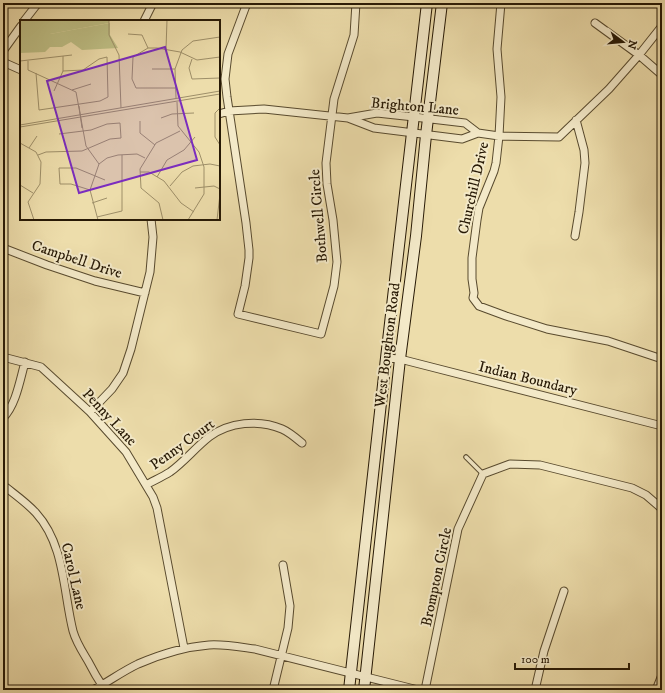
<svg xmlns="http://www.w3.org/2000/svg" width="665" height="693" viewBox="0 0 665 693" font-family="'IM FELL DW Pica',serif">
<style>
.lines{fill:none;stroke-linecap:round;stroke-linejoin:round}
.service-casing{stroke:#584a2e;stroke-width:5.5}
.minor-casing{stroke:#584a2e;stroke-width:9}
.secondary-casing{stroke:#271905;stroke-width:12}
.service{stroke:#f3e9c8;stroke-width:3.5}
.minor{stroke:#f3e9c8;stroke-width:7}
.secondary{stroke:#f3e9c8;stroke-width:10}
.labels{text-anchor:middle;stroke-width:4;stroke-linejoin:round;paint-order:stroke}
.street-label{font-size:15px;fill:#271905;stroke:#f3e9c8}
.inset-road{fill:none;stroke:#9e8f69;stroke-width:1}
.view{fill:#7b2cbf;fill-opacity:0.15;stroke:#7b2cbf;stroke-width:2}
.inset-edge{fill:none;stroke:#271905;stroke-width:2}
</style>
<rect width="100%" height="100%" fill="#edddab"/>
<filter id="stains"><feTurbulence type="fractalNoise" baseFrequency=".005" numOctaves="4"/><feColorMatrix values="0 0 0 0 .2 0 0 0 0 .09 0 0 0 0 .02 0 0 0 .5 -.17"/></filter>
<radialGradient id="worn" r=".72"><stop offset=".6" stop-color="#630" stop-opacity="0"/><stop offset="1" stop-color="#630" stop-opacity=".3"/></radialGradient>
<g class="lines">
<g class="service-casing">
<path id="service" d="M466 457 483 474"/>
</g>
<g class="minor-casing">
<path id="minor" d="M247 3 228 54 225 79 227 97 246 223 249 250V258L245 286 238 314 321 334 334 286 337 262 333 220 327 184 326 163 334 99 354 35 356 3
M501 3 497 49 501 97 499 136 496 163 494 171 479 208 477 220 472 258V279L474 293 473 298 479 306 506 316 547 329 608 341 662 359
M24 21 38 3
M144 21 153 3
M595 23 639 55 662 75
M3 51 21 26
M3 62 21 70
M219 114 229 111 264 109 348 118 377 113 414 117 465 123 478 133
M348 118 374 128 462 139 478 133 499 136 559 137 609 89 639 55 662 26
M575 236 579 212 585 163 584 150 576 120
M3 248 47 265 95 281 145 293
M3 357 41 367 90 412 126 452 153 497 157 508 184 648
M386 358 400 359 662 426
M90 412 112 389 123 373 131 349 150 272 153 237 151 219
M3 418C16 405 20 380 25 362
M3 485C14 494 26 502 36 513 65 545 63 591 73 631 76 642 82 651 88 661 93 671 99 681 105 690
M146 485C153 481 162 477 170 472 184 462 195 448 209 437 229 422 259 419 282 429 289 432 296 438 302 443
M93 690C108 682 123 671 138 664 161 654 184 647 209 645 224 644 240 647 255 649L418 690
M273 690 288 628 290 606 283 565
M425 690 458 529 483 474 510 464 540 465 632 488 646 495 661 508 662 511
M535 690 544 651 564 591
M656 690 662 675"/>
</g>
<g class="secondary-casing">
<path id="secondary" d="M349 690 386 358 427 3
M364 690 400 359 416 236 426 135 442 3"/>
</g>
<use href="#service" class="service"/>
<use href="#minor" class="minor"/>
<use href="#secondary" class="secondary"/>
</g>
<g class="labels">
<g class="street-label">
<text transform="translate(415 106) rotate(5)" y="5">Brighton Lane</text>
<text transform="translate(473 188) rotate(-77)" y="5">Churchill Drive</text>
<text transform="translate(318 216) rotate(-95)" y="5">Bothwell Circle</text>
<text transform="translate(77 259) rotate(18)" y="5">Campbell Drive</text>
<text transform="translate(387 345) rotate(-83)" y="5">West Boughton Road</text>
<text transform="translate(528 378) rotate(14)" y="5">Indian Boundary</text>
<text transform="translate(110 417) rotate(47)" y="5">Penny Lane</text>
<text transform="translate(182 444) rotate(-36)" y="5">Penny Court</text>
<text transform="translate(74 576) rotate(77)" y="5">Carol Lane</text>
<text transform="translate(436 577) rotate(-78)" y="5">Brompton Circle</text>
</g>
</g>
<g transform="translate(20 20)">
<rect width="200" height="200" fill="#edddab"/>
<path d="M0 0H89V3L30 14V27L25 32 0 33Z" fill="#bebf85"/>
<path d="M90 3V15L98 28 62 30 51 22 42 27H30V14Z" fill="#bebf85"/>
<path d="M20 0H38L39 9H27Z" fill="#bebf85"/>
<path class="inset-road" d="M89 0V15L99 35 101 88M108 14 122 15 128 28M146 29 147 0M172 39 169 48 172 59 200 58M0 41 52 35M8 41V50L56 72 66 126 79 144M132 49H155M16 53 19 90 80 81 88 77 87 37 79 39 63 50 43 51M156 68H116L112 59 113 37 128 28H137L160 32 177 40 200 37M52 70 71 64M34 71 43 51V36M156 78 155 49 162 30 173 21 200 17M157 82 158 106 179 132 184 147V174L168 200M59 86 62 108M200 88 195 93V117L200 125M141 98 152 94 174 93M120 101V113L135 125M0 105 200 71M0 107 200 74M0 123 16 132 21 142 20 164 8 182 14 200M9 128 17 116M18 135 26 132 62 131 90 119 101 118 100 103 87 104 71 110 39 114M120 152H129L144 161 161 183 174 192M137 157 147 140 164 130 175 117M0 165 13 173M150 166 162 152 173 146 190 144 200 146M175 168 194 166 200 169M70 170 51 164H40L39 148H56L85 160M72 183 87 178M77 197 102 191V135M78 200 70 170 79 144 87 138 98 135 117 134 125 138M143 200 139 183 121 168 120 149 136 123 160 111M197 200 200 174"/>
<path class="view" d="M145 27 177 140 59 173 27 61Z"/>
<rect width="200" height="200" class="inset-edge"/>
</g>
<rect width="665" height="693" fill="none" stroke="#edddab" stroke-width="16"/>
<rect x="4" y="4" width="657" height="685" fill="none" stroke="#271905" stroke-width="2"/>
<rect x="8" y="8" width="649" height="677" fill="none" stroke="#271905"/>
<g transform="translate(623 42) rotate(106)" stroke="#f3e9c8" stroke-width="3" paint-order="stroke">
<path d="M0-3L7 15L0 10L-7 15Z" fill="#271905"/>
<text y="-6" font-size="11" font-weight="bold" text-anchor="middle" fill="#271905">N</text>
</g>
<path d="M515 663v6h114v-6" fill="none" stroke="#271905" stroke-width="2"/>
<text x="521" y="663" font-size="12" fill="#271905" stroke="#f3e9c8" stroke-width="3" paint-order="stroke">100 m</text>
<rect width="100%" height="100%" filter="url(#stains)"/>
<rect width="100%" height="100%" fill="url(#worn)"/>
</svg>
